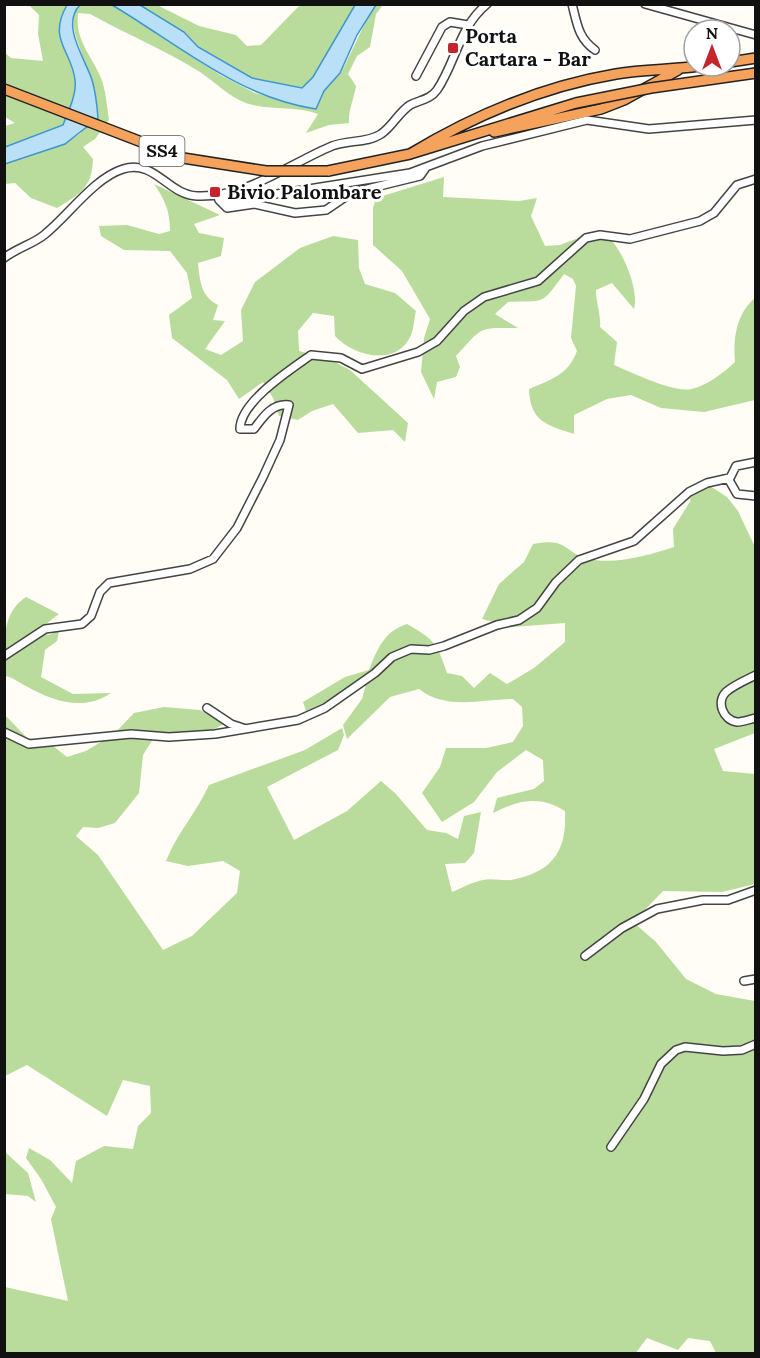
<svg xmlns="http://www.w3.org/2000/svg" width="760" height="1358" viewBox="0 0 760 1358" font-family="Lora,serif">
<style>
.forest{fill:#b9dc9c}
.water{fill:#b9e0f7;stroke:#3f96cf;stroke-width:1.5}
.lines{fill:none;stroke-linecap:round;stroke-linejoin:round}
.minor-casing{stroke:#444;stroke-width:10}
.highway-casing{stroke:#222;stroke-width:12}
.minor{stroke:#fff;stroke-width:7}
.highway{stroke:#f5a25d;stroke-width:9}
.highway-bridge-casing{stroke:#222;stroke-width:12;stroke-linecap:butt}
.highway-bridge{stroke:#f5a25d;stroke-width:9}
.poi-dot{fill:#c4262e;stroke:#fff;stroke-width:2}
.labels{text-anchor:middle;stroke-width:6;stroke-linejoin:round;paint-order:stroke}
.shield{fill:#fff;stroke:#585858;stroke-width:1.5}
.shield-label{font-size:18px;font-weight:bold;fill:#111}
.poi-label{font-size:20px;font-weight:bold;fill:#111;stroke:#fff;text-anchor:start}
</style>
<rect width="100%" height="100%" fill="#fffdf5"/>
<path class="forest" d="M29 5H67C47 41 72 51 75 80 77 94 68 112 63 125L5 147V126L15 123 5 117V53L11 58 43 61 38 34 39 15Z
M80 5H112L222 76 255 93 315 109 324 91 341 73 370 13 376 5H383L376 14 370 47 357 56 348 74 356 86C354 99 348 110 349 123L329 125 306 133 318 114C294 105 270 111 246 103 229 97 215 82 200 72 165 50 126 34 90 14L78 13C75 41 91 54 101 78 106 91 107 107 109 120L95 139 83 147 93 159C92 188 80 194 57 208L31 198 15 183 5 184V164L65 144 81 133C82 115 87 73 83 58 79 42 65 19 80 5Z
M140 5H157L199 26 236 35 247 46 261 45 300 5H355L313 77 302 88 252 78 198 47 184 32Z
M444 177 443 197 519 201 537 198 531 216 545 246 560 245 599 230C619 238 640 289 634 309L612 283 596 290C596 304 601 313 600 327L617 342 614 365C631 372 673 393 691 389 707 386 723 373 735 362 733 339 736 314 755 298V400L704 412 661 408 631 395 607 399 574 415V434C546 425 530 421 529 389 551 380 569 374 577 351L571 338 576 286 573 279 564 274C540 307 545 300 508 302L495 314 518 328C476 328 484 326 456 356L460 367 456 377 437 382 434 399 421 372 424 338 430 319 402 271 373 245V208L376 198Z
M154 184 220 215 194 224 199 233 224 238 221 256 198 263C200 282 201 296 218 305L213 320 225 321 205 349 221 355 243 341 241 310 255 282 300 248 333 236 358 240 359 268 365 284 395 293 416 311C414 319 414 328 411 335 397 368 353 356 335 336L334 316 313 313 298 331 299 351 327 358 350 370 408 423 405 442 393 430 358 433 333 404 312 411 298 420 279 416 273 398 263 382 239 399 227 380 172 338 169 315 192 298 187 273 170 251 124 250 101 236 99 226 127 225 159 234 170 231C170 211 165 200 154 184Z
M710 486 727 497 738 511 755 547V733L714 749 723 771 755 774V884L722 892 663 891 633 922 656 942 686 979 716 994 755 1001V1353H716L710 1341 688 1338 678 1350 647 1338 635 1354 5 1353V1287L68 1301 51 1219 56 1207 41 1179 26 1158 29 1148 50 1160 72 1183 76 1161 104 1146 133 1149 138 1126 151 1113 150 1086 123 1080 107 1116 27 1065 5 1076V715L27 738 48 742 67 757 86 751 114 734 134 713 164 707 200 710 224 724 208 732 156 734 143 755 139 793 115 823 98 828 83 827 76 836 98 855 163 950 192 936 237 893 240 871 223 861 188 866 166 861C177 833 197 812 209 785L305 750 342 728 344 735 338 750 267 787 294 840 347 811 381 781 395 793 427 830 446 833 458 839 464 816 481 812 474 853 465 863 445 864 452 892C462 888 472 882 483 880 492 878 502 881 511 880 552 872 567 852 565 811 540 795 518 800 493 813L497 798 534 789 544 781 543 760 526 750 497 772 474 802 442 822 422 793 440 767 446 748H486L513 742 523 726 522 707 513 699C480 700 445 710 419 689L390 697 347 739 343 725 362 699 366 684 306 711 303 702 345 677 369 670C377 650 384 631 407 624 435 640 437 643 447 673L462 676 474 688 490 673 507 684 534 668 565 642V623L513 627 482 619 499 584 524 562 533 544C570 537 562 553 590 559 616 565 649 555 674 547L673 529 691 500 688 496Z
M26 597 59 614 37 631 49 635 59 630 57 641 45 650 41 677 73 694 111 693C84 712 52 701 26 686 19 683 13 677 5 676 5 644 0 614 26 597Z
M4 1151 28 1173 36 1202 28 1196 5 1194Z"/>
<path class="water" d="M67 5H80C60 25 86 60 92 80 96 93 97 105 98 118L65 144 5 164V147L63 125C68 112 77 94 75 80 72 51 47 40 67 5Z
M112 5H140L184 32 198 47 252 78 302 88 313 77 355 5H376L357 35 340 73 324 91 316 109C237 97 178 44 112 5Z"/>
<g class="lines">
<g class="minor-casing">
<path id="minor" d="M572 4C577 23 578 38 595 50
M645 4 756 35
M416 76 442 27 450 22 468 25
M217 195 219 200 232 201 410 173 482 146 587 120 649 129 756 120
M219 200 227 208 254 204 295 213 326 210 351 193 420 176 425 169
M4 258C17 248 33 244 44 235 68 216 94 178 123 169 155 159 168 195 197 196 246 198 289 164 332 146 347 140 368 143 381 134 392 127 398 113 410 105 419 100 430 100 437 90 456 62 459 27 487 4
M756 462 736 466 729 480 737 494 756 496
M4 656 45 629 82 624 91 616 100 592 109 583 190 569 213 559 237 528 263 477 280 440 289 405C272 403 263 417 254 429H240C240 402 290 370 311 355L341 358 362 369 418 352 437 341 464 311 484 297 538 281 586 238 600 235 630 239 700 221 714 213 737 185 756 179
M756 675C746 680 734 685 726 692 716 702 723 720 737 722 743 722 750 719 756 718
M207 708 231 724 243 728
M4 732 29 744 131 734 169 737 215 734 298 720 325 708 375 673 392 657 411 649 429 650 444 646 497 625 519 620 537 608 556 582 579 560 634 541 689 492 707 483 729 478
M585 956 622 928 657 909 703 900H728L756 890
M744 981 756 979
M611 1147 644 1099 661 1064 676 1050 685 1047 723 1051 742 1050 756 1044"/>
</g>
<g class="highway-casing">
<path id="highway" d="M730 62 756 58
M494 132 601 109 624 100 678 70
M410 154C473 116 544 86 616 74 644 69 672 70 699 66
M328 171 410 154 576 103"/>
</g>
<use href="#minor" class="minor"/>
<use href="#highway" class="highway"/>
<g class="highway-bridge-casing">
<path id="highway-bridge" d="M4 89 183 158 266 171H328
M576 103 651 88 756 73"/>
</g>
<use href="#highway-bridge" class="highway-bridge"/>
</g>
<g class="poi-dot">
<rect x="447" y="42" width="12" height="12" rx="3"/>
<rect x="209" y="186" width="12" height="12" rx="3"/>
</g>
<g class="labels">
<rect class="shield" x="139.5" y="136" width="45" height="30" rx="4.5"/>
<g class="shield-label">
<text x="162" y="157">SS4</text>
</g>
<g class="poi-label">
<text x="465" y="43">Porta<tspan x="465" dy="23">Cartara - Bar</tspan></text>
<text x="227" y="199">Bivio Palombare</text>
</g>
</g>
<rect width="760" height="1358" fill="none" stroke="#111111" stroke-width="12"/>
<g transform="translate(712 48)"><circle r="28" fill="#ffffff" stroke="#a0a0a0" stroke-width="1.5"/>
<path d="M0-4.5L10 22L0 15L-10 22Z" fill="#c4262e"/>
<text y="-9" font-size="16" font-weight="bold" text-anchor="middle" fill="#111111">N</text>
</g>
</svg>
